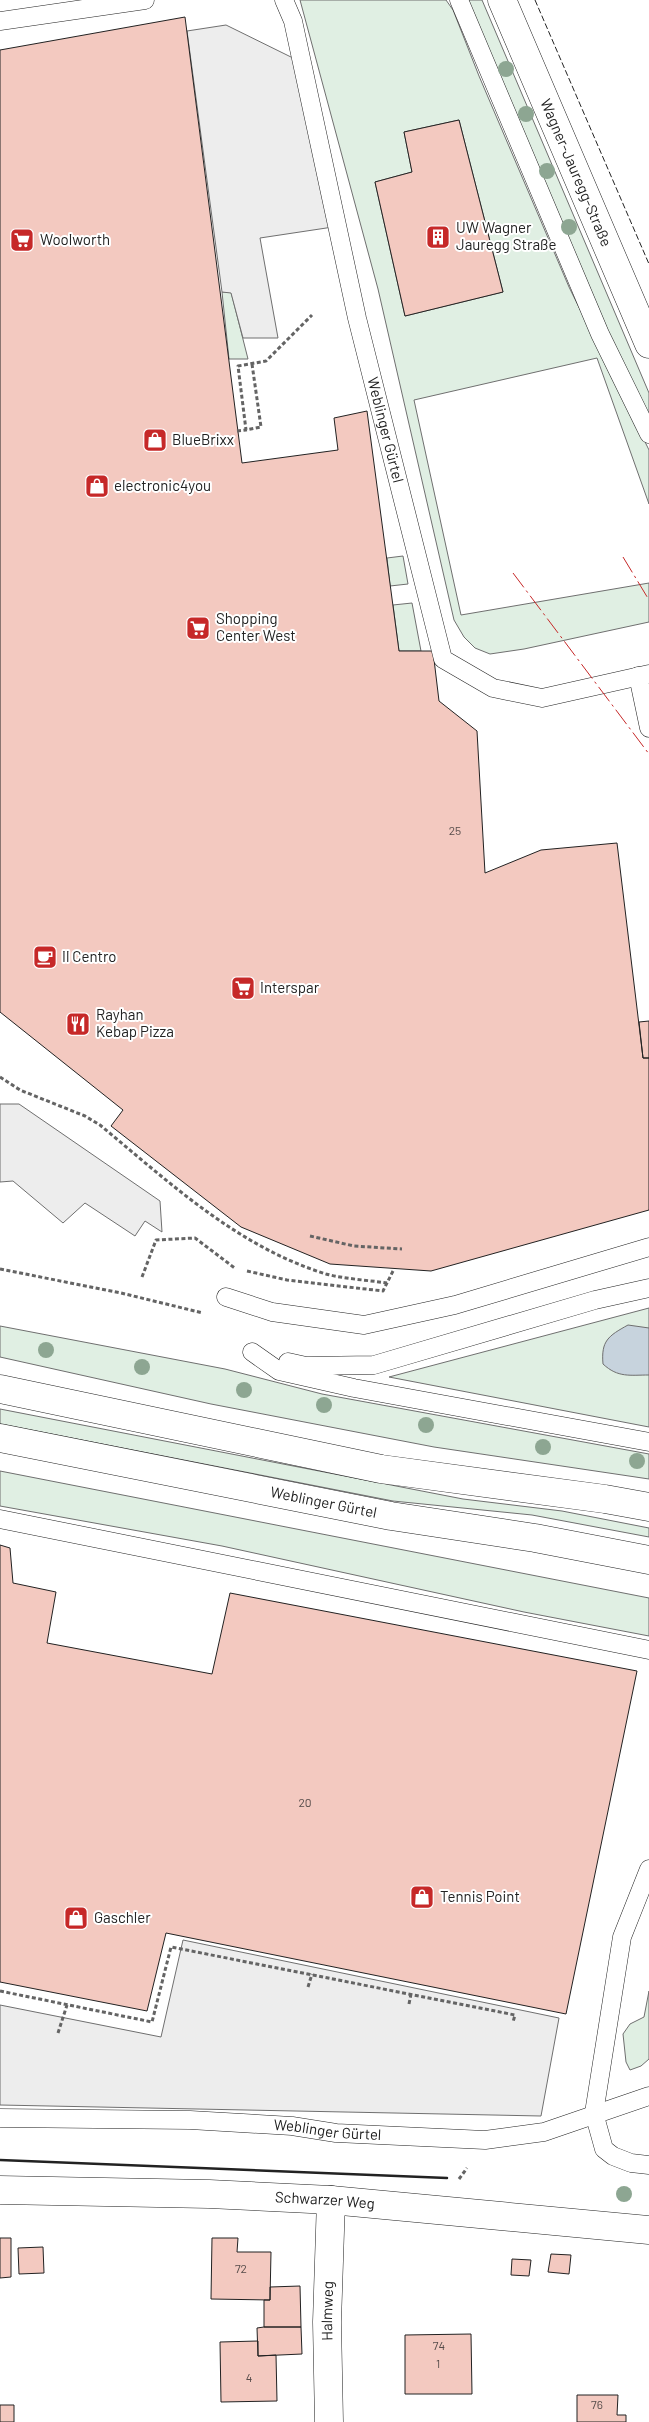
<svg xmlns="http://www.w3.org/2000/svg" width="649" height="2422" viewBox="0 0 649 2422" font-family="Barlow,sans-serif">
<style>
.green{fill:#e0efe3;stroke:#6f6f6f;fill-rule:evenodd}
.parking{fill:#ededed;stroke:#6f6f6f}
.water{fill:#c7d3dd;stroke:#6f6f6f}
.building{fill:#f3c9c0;stroke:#222}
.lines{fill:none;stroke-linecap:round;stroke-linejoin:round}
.service-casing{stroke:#222;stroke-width:19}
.minor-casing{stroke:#222;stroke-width:29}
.secondary-casing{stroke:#222;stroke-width:29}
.primary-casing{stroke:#222;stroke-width:29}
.path{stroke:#646464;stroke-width:3;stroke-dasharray:4 2.5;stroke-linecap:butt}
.service{stroke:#fff;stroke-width:18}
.minor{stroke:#fff;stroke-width:28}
.secondary{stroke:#fff;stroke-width:28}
.primary{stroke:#fff;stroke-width:28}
.fence{stroke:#222;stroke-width:1;stroke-dasharray:6 2.5;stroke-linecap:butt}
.wall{stroke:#222;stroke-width:2.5}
.power{stroke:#c62828;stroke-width:1;stroke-dasharray:18 4 2.5 4;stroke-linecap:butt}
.tree{fill:#8da692}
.labels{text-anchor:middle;stroke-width:4;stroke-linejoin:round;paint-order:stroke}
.number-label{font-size:12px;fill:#564c4a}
.street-label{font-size:15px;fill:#222;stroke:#fff}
.poi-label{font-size:15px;fill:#222;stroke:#fff;text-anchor:start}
</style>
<rect width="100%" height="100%" fill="#fff"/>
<path class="green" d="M300 0H446L453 10 479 76 569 287 649 450V504L597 358 414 400 461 615 649 583V622L524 649 490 654 475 648 464 637 454 620 378 289ZM459 120 503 292 405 316 375 182 412 172 404 132Z
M468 0H482L649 393V428Z
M222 292H231L248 359H229Z
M403 556 408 584 390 586 387 558Z
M412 603 421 651H399L393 605Z
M649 1308V1427L389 1377Z
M0 1326 225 1369 322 1394 649 1454V1479L434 1447 211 1404 0 1357Z
M0 1409 463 1499 562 1511 649 1528V1537L532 1515 393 1501 0 1424Z
M0 1471 649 1598V1636L524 1612 222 1546 0 1506Z
M649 1991V2059L641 2066 630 2070 626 2062 623 2034 630 2024 644 2017Z"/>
<path class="parking" d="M226 25 295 59 333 227 260 238 278 338H243L231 293 222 292 187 31Z
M0 1104H19L160 1201 162 1232 145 1221 135 1236 85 1203 63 1223 13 1181 0 1182Z
M183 1940 559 2018 541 2116 0 2105V2005L161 2037Z"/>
<path class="water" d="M628 1325 649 1328V1375C630 1375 618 1378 603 1364 601 1341 608 1336 628 1325Z"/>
<path class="building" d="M185 17 242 463 338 450 334 418 367 411 399 651H433L439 701 477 731 485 873 541 850 617 843 643 1058H649V1210L431 1271 330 1264 241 1227 111 1126 123 1110 0 1012V50Z
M459 120 503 292 405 316 375 182 412 172 404 132Z
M649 1021V1058H643L639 1022Z
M0 1545 10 1548 13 1583 56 1592 47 1643 212 1674 230 1593 637 1671 566 2014 166 1933 147 2011 0 1982Z
M0 2238H11V2277L0 2278Z
M212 2238H238L237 2252H271L270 2300 211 2299Z
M43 2247 44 2273 19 2274 18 2248Z
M551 2254 571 2255 569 2274 548 2272Z
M512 2259 531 2260 529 2276 511 2275Z
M300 2286 301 2327H264V2300H270V2287Z
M264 2327H301L302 2354 258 2356 257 2328Z
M471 2334 472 2394H405V2335Z
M258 2341V2356L276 2355 277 2401 221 2402 220 2342Z
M577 2395H618L617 2415H626V2422H577Z
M0 2405H14V2422H0Z"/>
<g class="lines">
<g class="service-casing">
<g id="service">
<path id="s1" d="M284 0 293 21 357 318 443 659 493 688 542 698 649 674"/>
<path d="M459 0 600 334 649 434"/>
<path d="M0 21 145 0"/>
<path d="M638 676 649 728"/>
<path d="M226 1297 272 1312 364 1325 455 1305 649 1247"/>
<path d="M252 1352 279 1371 354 1388 649 1442"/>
<path d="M288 1362 306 1366 374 1365 595 1300 649 1288"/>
<path d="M0 1519 649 1650"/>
<path d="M649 1869 622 1937 594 2113 604 2149 613 2156 631 2163 649 2165"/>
<path id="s2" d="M0 2118 190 2120 292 2126 336 2133 485 2140 544 2132 649 2096"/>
</g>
</g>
<g class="minor-casing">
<g id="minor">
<path id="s3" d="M0 2190 209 2194 331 2200 649 2230"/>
<path id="s4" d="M329 2422 327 2322 331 2200"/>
</g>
</g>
<g class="secondary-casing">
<g id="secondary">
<path id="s5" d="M502 0 649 344"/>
</g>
</g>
<g class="primary-casing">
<g id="primary">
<path d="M0 1389 381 1469 605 1499 649 1507"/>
<path id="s6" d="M0 1438 391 1516 535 1538 649 1560"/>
</g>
</g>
<path class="path" d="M252 364 261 427 246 430 238 366 266 361 312 315
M237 431 246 430
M0 1077 20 1090 85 1116 100 1125C170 1183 238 1247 326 1274 345 1279 367 1280 387 1283
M310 1236 354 1246 402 1249
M0 1269 121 1293 203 1313
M247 1271 287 1280 383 1291 394 1269
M142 1277 156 1240 195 1238 236 1269
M308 1987 312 1974
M0 1991 152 2022 171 1947 515 2015 513 2022
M409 2004 411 1994
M58 2033 67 2005
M459 2179 467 2168"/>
<use href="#service" class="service"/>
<use href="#minor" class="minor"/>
<use href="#secondary" class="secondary"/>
<use href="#primary" class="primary"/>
<path class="fence" d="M535 0 649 264"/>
<path class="wall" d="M0 2160 447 2178"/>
<path class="power" d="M623 557 649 600
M513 573 649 754"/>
</g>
<g class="tree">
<circle cx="506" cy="69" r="8"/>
<circle cx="526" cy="114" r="8"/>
<circle cx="547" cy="171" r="8"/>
<circle cx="569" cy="227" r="8"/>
<circle cx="46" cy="1350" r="8"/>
<circle cx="142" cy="1367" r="8"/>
<circle cx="244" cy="1390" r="8"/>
<circle cx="324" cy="1405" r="8"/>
<circle cx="426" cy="1425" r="8"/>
<circle cx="543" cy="1447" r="8"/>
<circle cx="637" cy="1461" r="8"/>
<circle cx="624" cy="2194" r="8"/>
</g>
<defs>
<g id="building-square" transform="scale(1.25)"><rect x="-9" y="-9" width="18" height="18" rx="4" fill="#c62828" stroke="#fff"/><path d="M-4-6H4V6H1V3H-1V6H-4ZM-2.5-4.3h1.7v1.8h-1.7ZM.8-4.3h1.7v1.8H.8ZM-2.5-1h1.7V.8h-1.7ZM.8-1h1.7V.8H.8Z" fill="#fff"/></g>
<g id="supermarket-square" transform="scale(1.25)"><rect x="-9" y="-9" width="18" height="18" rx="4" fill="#c62828" stroke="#fff"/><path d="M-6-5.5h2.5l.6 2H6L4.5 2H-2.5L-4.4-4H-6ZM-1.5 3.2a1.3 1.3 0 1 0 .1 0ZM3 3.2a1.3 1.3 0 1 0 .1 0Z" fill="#fff"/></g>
<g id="shop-square" transform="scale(1.25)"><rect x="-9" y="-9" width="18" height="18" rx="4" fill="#c62828" stroke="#fff"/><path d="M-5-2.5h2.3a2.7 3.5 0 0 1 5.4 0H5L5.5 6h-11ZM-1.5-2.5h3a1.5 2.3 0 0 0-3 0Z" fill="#fff"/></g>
<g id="cafe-square" transform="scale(1.25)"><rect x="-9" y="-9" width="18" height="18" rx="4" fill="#c62828" stroke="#fff"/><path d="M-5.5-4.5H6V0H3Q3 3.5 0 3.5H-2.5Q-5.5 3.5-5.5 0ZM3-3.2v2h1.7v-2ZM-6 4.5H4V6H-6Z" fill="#fff"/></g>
<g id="restaurant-square" transform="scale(1.25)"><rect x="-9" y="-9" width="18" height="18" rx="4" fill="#c62828" stroke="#fff"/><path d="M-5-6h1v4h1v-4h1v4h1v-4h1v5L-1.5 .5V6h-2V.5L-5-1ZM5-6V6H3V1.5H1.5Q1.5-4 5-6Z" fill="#fff"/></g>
</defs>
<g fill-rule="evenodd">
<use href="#building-square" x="438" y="237"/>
<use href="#supermarket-square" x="22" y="240"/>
<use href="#shop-square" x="155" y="440"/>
<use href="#shop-square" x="97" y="486"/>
<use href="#supermarket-square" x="198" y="628"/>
<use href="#cafe-square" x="45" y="957"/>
<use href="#supermarket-square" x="243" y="988"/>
<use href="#restaurant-square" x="78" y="1024"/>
<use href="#shop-square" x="422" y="1897"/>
<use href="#shop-square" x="76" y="1918"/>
</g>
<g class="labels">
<g class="number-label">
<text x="455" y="835">25</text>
<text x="305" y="1807">20</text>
<text x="241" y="2273">72</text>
<text x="439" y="2350">74</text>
<text x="438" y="2368">1</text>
<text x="249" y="2382">4</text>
<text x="597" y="2409">76</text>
</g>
<g class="street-label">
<text dy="5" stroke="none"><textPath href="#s5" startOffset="188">Wagner-Jauregg-Straße</textPath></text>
<text dy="5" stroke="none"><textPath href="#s1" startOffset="442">Weblinger Gürtel</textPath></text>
<text dy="5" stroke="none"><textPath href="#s6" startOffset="330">Weblinger Gürtel</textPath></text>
<text dy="5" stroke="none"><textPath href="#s2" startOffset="328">Weblinger Gürtel</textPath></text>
<text dy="5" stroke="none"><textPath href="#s3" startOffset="325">Schwarzer Weg</textPath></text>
<text dy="5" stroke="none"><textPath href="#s4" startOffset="111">Halmweg</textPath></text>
</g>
<g class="poi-label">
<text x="456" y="233">UW Wagner<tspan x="456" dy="17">Jauregg Straße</tspan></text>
<text x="40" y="245">Woolworth</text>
<text x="172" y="445">BlueBrixx</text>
<text x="114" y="491">electronic4you</text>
<text x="216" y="624">Shopping<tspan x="216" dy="17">Center West</tspan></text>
<text x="62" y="962">Il Centro</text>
<text x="260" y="993">Interspar</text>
<text x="96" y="1020">Rayhan<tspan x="96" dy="17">Kebap Pizza</tspan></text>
<text x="440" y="1902">Tennis Point</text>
<text x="94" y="1923">Gaschler</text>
</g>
</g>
</svg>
